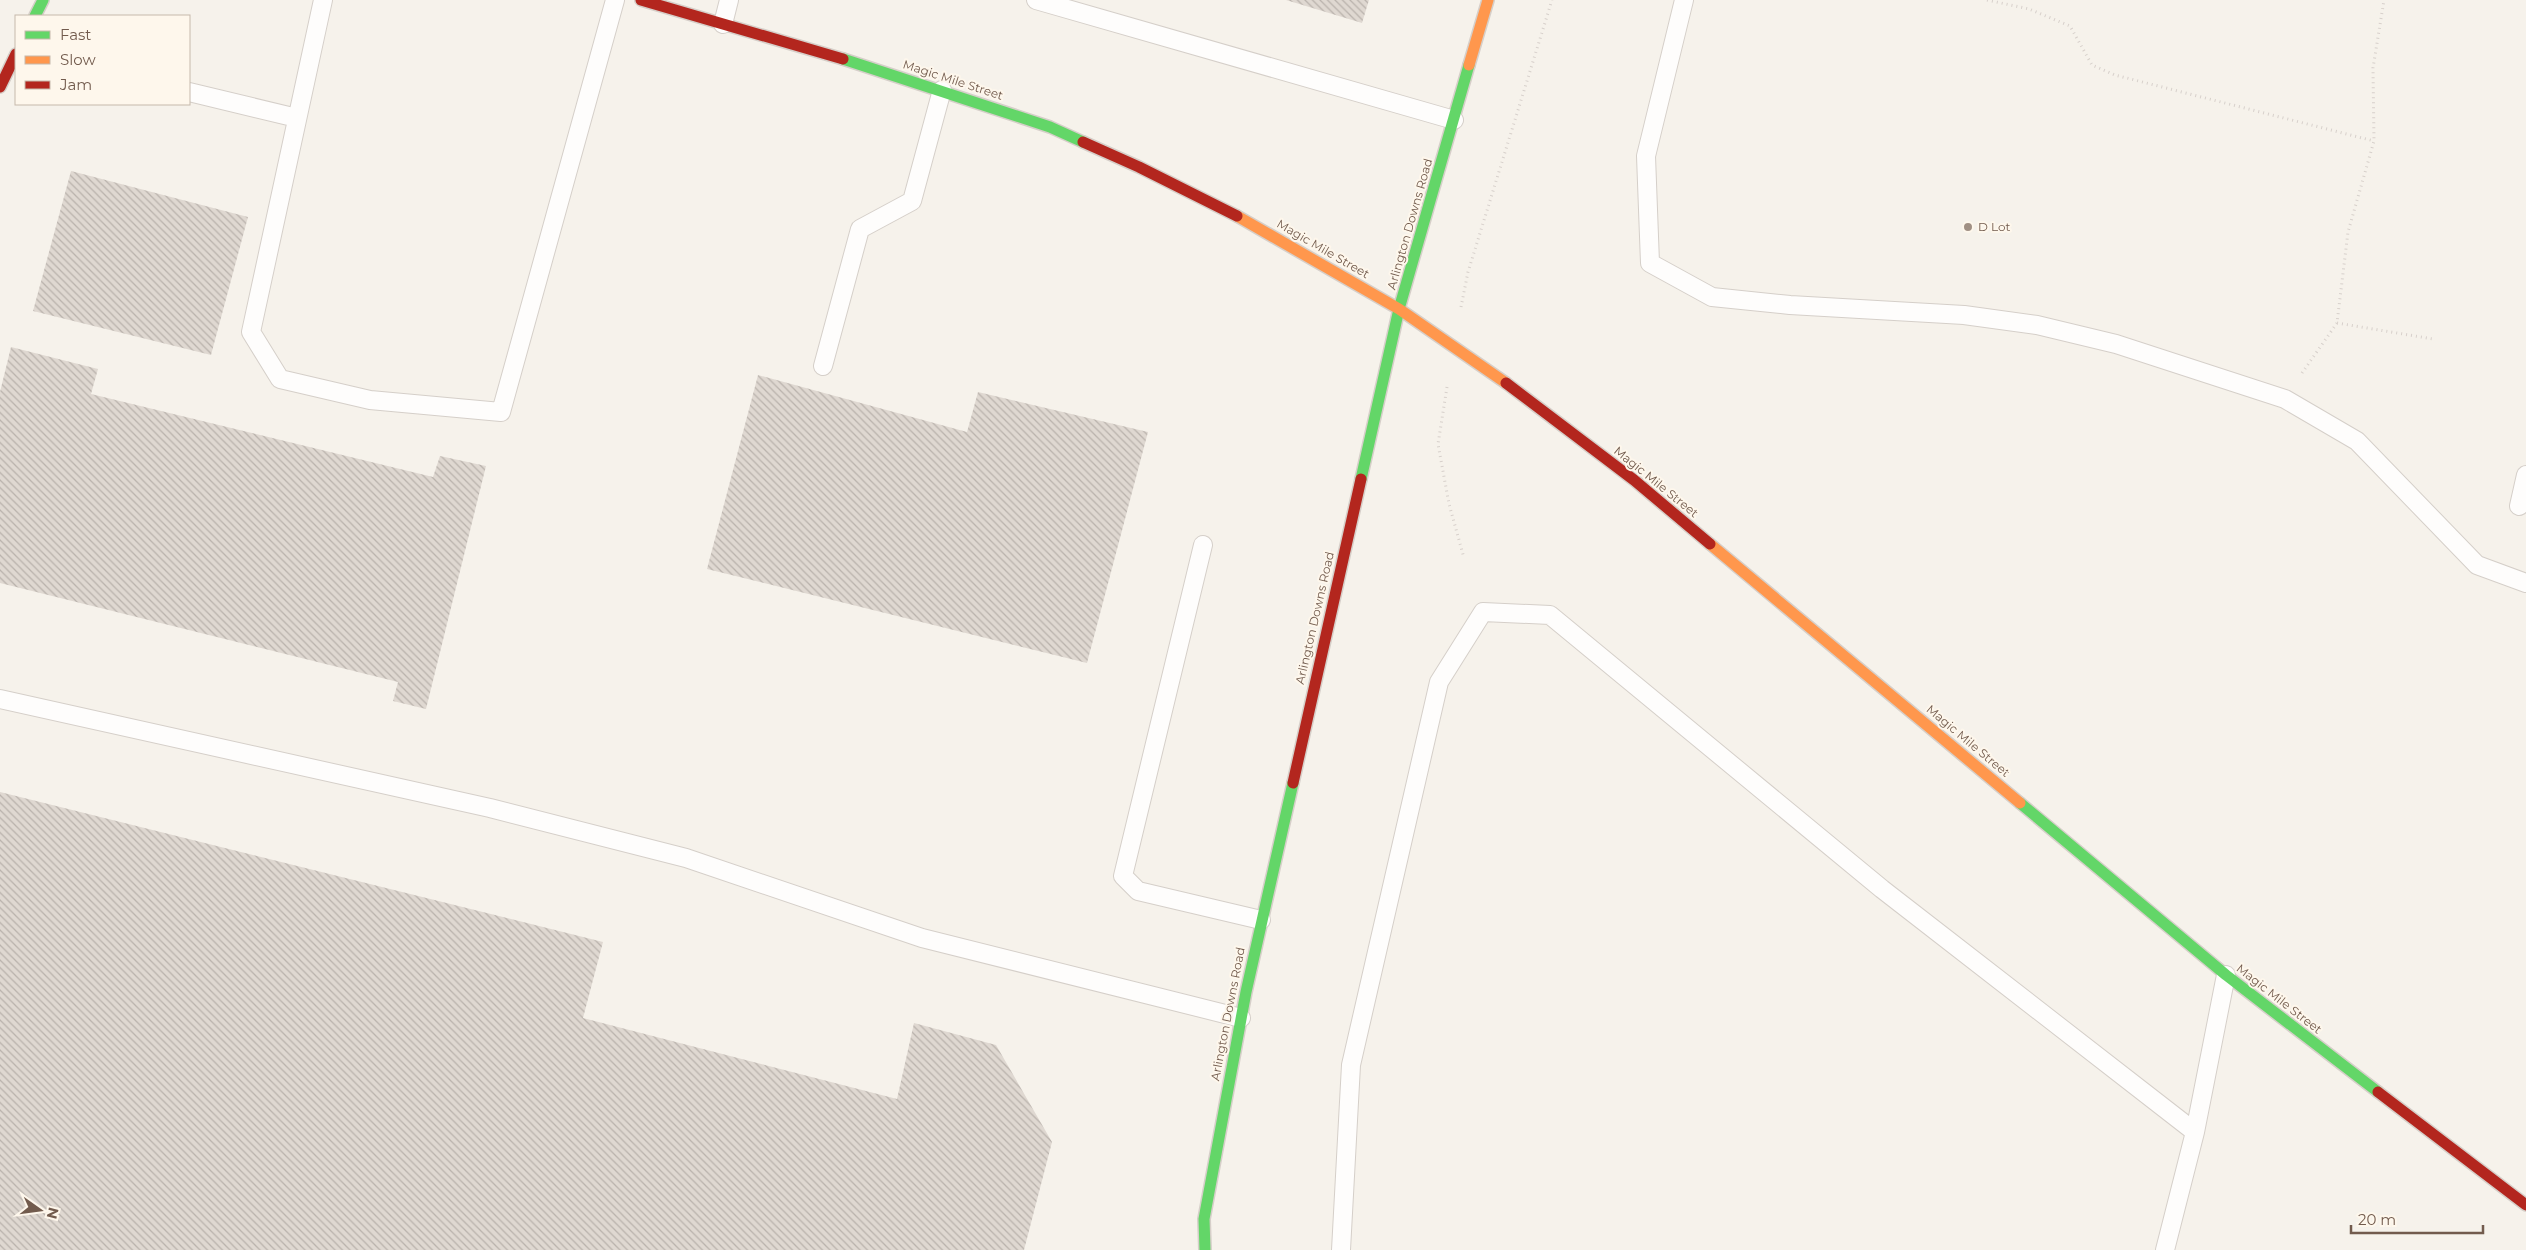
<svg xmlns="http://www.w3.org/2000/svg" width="2526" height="1250" viewBox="0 0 2526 1250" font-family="Montserrat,sans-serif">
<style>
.building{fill:url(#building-back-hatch)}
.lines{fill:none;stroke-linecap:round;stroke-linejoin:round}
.lane-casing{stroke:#d5cfc9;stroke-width:20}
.fast-casing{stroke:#d6cfc9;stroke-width:14}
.slow-casing{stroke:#d6cfc9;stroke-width:14}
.jam-casing{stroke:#d6cfc9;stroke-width:14}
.path{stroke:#d7d0cb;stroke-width:3;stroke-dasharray:1 4;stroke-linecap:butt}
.lane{stroke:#fefdfc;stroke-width:18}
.fast{stroke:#63d668;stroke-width:11}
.slow{stroke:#ff974d;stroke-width:11}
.jam{stroke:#b3261e;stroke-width:11}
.poi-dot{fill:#a09084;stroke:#fef7ec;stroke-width:2}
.labels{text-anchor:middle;stroke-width:4;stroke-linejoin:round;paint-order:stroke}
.street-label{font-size:12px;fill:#725b4d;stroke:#fef7ec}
.poi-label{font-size:12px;fill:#725b4d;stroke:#fef7ec;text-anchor:start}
</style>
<defs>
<pattern id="building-back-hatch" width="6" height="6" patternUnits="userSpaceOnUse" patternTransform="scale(1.25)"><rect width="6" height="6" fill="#dfd8d1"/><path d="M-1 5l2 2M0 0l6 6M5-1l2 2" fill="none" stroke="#b9b2ac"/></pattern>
</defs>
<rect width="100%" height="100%" fill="#f6f2eb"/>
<path class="building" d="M1286 0H1369L1362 23Z
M71 171 248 217 211 355 33 311Z
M11 347 98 369 91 394 433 477 440 456 486 466 426 709 393 701 398 682 0 583V392Z
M758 375 967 432 978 392 1148 432 1087 663 707 569Z
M0 792 603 942 583 1018 897 1099 914 1023 996 1045 1052 1142 1024 1250H0Z"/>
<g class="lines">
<g class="lane-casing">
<path id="lane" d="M323 0 251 332 280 379 370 400 501 412 615 0
M1036 0 1454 120
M1684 0 1646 156 1650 263 1712 297 1790 305 1964 315 2037 325 2116 344 2285 399 2357 441 2477 565 2526 583
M723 24 729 0
M189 92 297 118
M823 366 860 229 912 201 942 90
M2519 506 2526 475
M1203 545 1123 876 1138 891 1261 920
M0 699 490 808 686 858 922 938 1241 1018
M1341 1250 1351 1065 1439 682 1483 612 1550 615 1882 889 2195 1132
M2165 1250 2195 1132 2226 975"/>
</g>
<g class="fast-casing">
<path id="fast" d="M35 16 43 0
M843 59 1050 127 1083 142
M1361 479 1399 309 1469 65
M2020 803 2226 975 2378 1092
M1205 1250 1204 1219 1246 992 1293 783"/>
</g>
<g class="slow-casing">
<path id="slow" d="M1469 65 1488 0
M1237 216 1399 309 1506 383
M1710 544 2020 803"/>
</g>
<g class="jam-casing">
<path id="jam" d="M641 0 843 59
M0 87 16 54
M1083 142 1139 167 1237 216
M1506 383 1634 480 1710 544
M1293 783 1361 479
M2378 1092 2526 1205"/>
</g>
<path class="path" d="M1987 0 2029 9 2070 26 2092 65 2115 75 2374 141
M1461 307 1468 272 1552 0
M2337 323 2433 339
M2302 373 2337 323 2348 232 2374 141 2373 68 2384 0
M1447 387 1438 444 1449 504 1464 558"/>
<use href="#lane" class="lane"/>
<use href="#fast" class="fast"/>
<use href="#slow" class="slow"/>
<use href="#jam" class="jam"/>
</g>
<circle class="poi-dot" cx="1968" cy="227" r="5"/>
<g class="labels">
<g class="street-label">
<text transform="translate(953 80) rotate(18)" y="4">Magic Mile Street</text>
<text transform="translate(1410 224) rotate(-74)" y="4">Arlington Downs Road</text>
<text transform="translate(1323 249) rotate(30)" y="4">Magic Mile Street</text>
<text transform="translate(1656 482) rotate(39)" y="4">Magic Mile Street</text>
<text transform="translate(1315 618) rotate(-77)" y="4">Arlington Downs Road</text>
<text transform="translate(1968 741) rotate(40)" y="4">Magic Mile Street</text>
<text transform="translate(2279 999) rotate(38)" y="4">Magic Mile Street</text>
<text transform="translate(1228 1014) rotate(-79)" y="4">Arlington Downs Road</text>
</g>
<g class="poi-label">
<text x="1978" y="231">D Lot</text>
</g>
</g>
<rect x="15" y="15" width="175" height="90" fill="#fef7ec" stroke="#c6b9ac"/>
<rect x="25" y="31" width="25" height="8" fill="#63d668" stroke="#c6b9ac"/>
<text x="60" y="40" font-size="15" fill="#725b4d">Fast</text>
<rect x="25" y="56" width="25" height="8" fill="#ff974d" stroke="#c6b9ac"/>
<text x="60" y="65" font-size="15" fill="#725b4d">Slow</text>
<rect x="25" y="81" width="25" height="8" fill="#b3261e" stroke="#c6b9ac"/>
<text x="60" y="90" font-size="15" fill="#725b4d">Jam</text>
<g transform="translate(40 1210) rotate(104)" stroke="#fef7ec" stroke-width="4" paint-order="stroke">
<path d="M0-4L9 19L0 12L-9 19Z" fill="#725b4d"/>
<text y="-8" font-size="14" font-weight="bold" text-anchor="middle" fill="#725b4d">N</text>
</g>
<path d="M2351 1225v8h132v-8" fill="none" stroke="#725b4d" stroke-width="2.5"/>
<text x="2358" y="1225" font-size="15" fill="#725b4d" stroke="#fef7ec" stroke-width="4" paint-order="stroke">20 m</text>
</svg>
